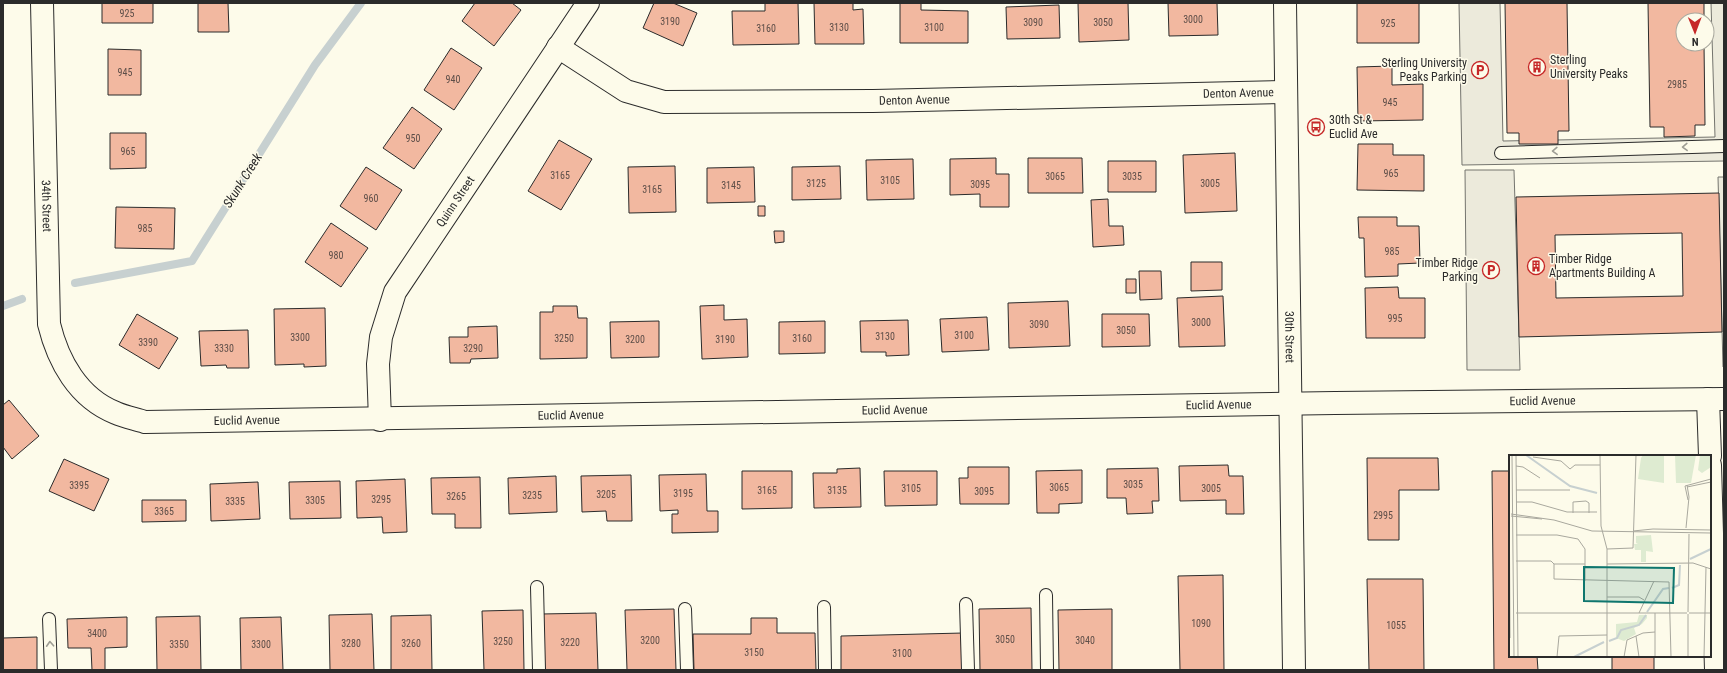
<svg xmlns="http://www.w3.org/2000/svg" width="1727" height="673" viewBox="0 0 1727 673" font-family="'Roboto Condensed',sans-serif">
<style>
.parking{fill:#eceadb;stroke:#74746e}
.lines{fill:none;stroke-linecap:round;stroke-linejoin:round}
.stream{stroke:#c7d0d0;stroke-width:8}
.building{fill:#f2b8a0;stroke:#2b2b2b;fill-rule:evenodd}
.service-casing{stroke:#2b2b2b;stroke-width:14}
.minor-casing{stroke:#2b2b2b;stroke-width:24}
.secondary-casing{stroke:#2b2b2b;stroke-width:24}
.service{stroke:#fdfbea;stroke-width:12}
.minor{stroke:#fdfbea;stroke-width:22}
.secondary{stroke:#fdfbea;stroke-width:22}
.oneway{stroke:#9e9d94}
.labels{text-anchor:middle;stroke-width:3;stroke-linejoin:round;paint-order:stroke}
.number-label{font-size:10px;fill:#5d4e48}
.poi-label{font-size:12px;fill:#2b2b2b;stroke:#fdfbea;text-anchor:start}
.street-label{font-size:12px;fill:#2b2b2b;stroke:#fdfbea}
.water-label{font-size:13px;font-style:italic;fill:#2b2b2b;stroke:#fdfbea}
.inset-river{fill:none;stroke:#c7d0d0;stroke-width:2}
.inset-road{fill:none;stroke:#a9a89e;stroke-width:1}
.view{fill:#0f766e;fill-opacity:0.15;stroke:#0f766e;stroke-width:2}
.inset-edge{fill:none;stroke:#2b2b2b;stroke-width:2}
</style>
<rect width="100%" height="100%" fill="#fdfbea"/>
<path class="parking" d="M1459 3H1500L1503 141 1715 137 1711 3H1724V161L1462 165Z
M1465 170H1514L1520 370H1467Z
M1718 177H1724V367H1723Z"/>
<g class="lines">
<path class="stream" d="M75 283 192 261 315 65 361 3
M3 306 22 299"/>
</g>
<path class="building" d="M102 3H153V23H102Z
M198 3H228L229 32H198Z
M475 3H512L521 10 494 46 462 21Z
M654 3H673L697 13 683 46 643 28Z
M765 3H798L799 44 733 45 732 11H765Z
M814 3H853V10L863 9 864 44H815Z
M900 3H921V10L968 11V43H900Z
M1078 3H1128L1129 40 1079 42Z
M1168 3H1217L1218 35 1169 36Z
M1357 3H1419V43H1357Z
M1505 3H1567L1569 131H1558V144H1519V133H1507Z
M1648 3H1704V20H1683V44H1704L1705 125H1695V136L1664 137V127H1650Z
M1059 5 1060 38 1007 39 1006 7Z
M451 48 482 68 454 110 424 90Z
M108 49 141 50V95H108Z
M1392 66V85L1423 84V120L1358 121 1357 67Z
M412 107 442 129 414 169 383 148Z
M110 133H146V168L110 169Z
M559 140 592 159 561 210 528 191Z
M1358 144H1393V155H1424V191L1357 190Z
M1235 153 1237 211 1185 213 1183 155Z
M996 158V174H1009V207H980V194L950 195V159Z
M1028 158H1082L1083 193H1028Z
M913 159 914 199 867 200 866 160Z
M1108 161H1156V192H1108Z
M675 166 676 212 629 213 628 167Z
M840 166 841 199 792 200V167Z
M366 167 402 190 376 230 340 206Z
M754 167 755 202 707 203V168Z
M1719 193 1722 332 1519 337 1516 197ZM1682 233 1683 296 1556 298 1555 235Z
M1108 199 1109 226H1123L1124 245 1093 247 1091 200Z
M758 206H765V216H758Z
M116 207 175 208 174 249 115 248Z
M1358 217H1397V226H1419L1420 263 1398 264V276L1365 277 1364 238H1359Z
M331 223 368 248 341 287 305 262Z
M774 231H784V242L775 243Z
M1191 262H1222V290L1191 291Z
M1139 271H1161L1162 299 1140 300Z
M1126 279H1136V293H1126Z
M1398 287 1399 298H1425V338H1366L1365 288Z
M1223 296 1225 346 1179 347 1177 298Z
M1068 301 1070 346 1009 348 1008 303Z
M724 305V320L747 319 748 357 702 359 700 306Z
M553 306H577L578 318H587V358L540 359V312H553Z
M325 308 326 366 304 367V364L275 365 274 309Z
M137 314 178 338 159 369 119 345Z
M1102 314H1149L1150 346 1102 347Z
M987 317 989 350 942 352 940 319Z
M908 320 909 355 886 356V352H861L860 321Z
M659 321V357L611 358 610 322Z
M825 321V353L779 354V322Z
M497 326 498 358 471 359 470 363H450L449 337H468V327Z
M248 330 249 368H227L226 365 201 366 199 331Z
M9 400 39 436 12 459 3 447V405Z
M1367 458H1438L1439 490H1399V540H1368Z
M64 459 109 479 94 511 49 491Z
M1228 465 1229 476H1243L1244 514H1226V500L1180 501 1179 466Z
M968 467H1009V504H960L959 478H968Z
M860 468 861 507 814 508 813 473H837V469Z
M1158 468 1159 501H1152L1153 513 1127 514 1126 498H1107V469Z
M1082 470V503L1059 504V513H1037L1036 471Z
M742 471H792V508L742 509Z
M884 471H937V505L885 506Z
M1492 471H1510V656H1537L1538 670H1494Z
M706 474 707 511H718V532L672 533V514H678V510L660 511 659 475Z
M631 475 632 521H607L606 511 582 512 581 476Z
M556 476 557 512 509 514 508 478Z
M480 477 481 528H455V514H432L431 478Z
M405 479 407 532 383 533 382 517 357 518 356 481Z
M340 481 341 518 290 519 289 482Z
M258 482 260 519 211 521 210 484Z
M142 500H186V521L142 522Z
M1223 575 1224 670H1180L1178 576Z
M1367 579H1423L1424 670H1369Z
M1031 608 1032 670H980L979 609Z
M674 609 676 670H627L625 610Z
M1112 609V670H1059L1058 610Z
M523 610 524 670H484L482 611Z
M596 613 598 670H543L541 614Z
M372 614 374 670H330L329 615Z
M431 615 432 670H391V616Z
M200 616 201 670H157L156 617Z
M127 617V647L105 648V670H92L91 648H68L67 619Z
M281 617 283 670H241L240 618Z
M751 618H777V633H815L816 670H694L693 634H751Z
M963 633 964 670H841V636Z
M37 637V670H3V638Z
M1612 656H1654V670H1612Z"/>
<g class="lines">
<g class="service-casing">
<path id="service" d="M1501 153 1724 146
M537 587 539 670
M1046 595 1047 670
M966 604 968 670
M824 607 825 670
M685 609 687 670
M49 619 51 670"/>
</g>
<g class="minor-casing">
<g id="minor">
<path id="s1" d="M42 3 49 324C58 361 78 398 116 413 125 417 136 419 145 422L1335 403 1724 399"/>
<path id="s2" d="M558 47 626 91 664 102 873 101 1286 92"/>
<path d="M1708 399 1710 456"/>
<path id="s3" d="M380 420 378 364 381 337 395 292 588 3"/>
<path d="M1710 465 1716 670"/>
</g>
</g>
<g class="secondary-casing">
<g id="secondary">
<path id="s4" d="M1285 3 1294 670"/>
</g>
</g>
<use href="#service" class="service"/>
<use href="#minor" class="minor"/>
<use href="#secondary" class="secondary"/>
</g>
<defs><path id="oneway-chevron" d="M-2-3.5L2.5 0L-2 3.5" fill="none" stroke-width="1.6" stroke-linecap="round" stroke-linejoin="round"/></defs>
<g class="oneway">
<use href="#oneway-chevron" transform="translate(1685 147) rotate(178)"/>
<use href="#oneway-chevron" transform="translate(1555 151) rotate(178)"/>
<use href="#oneway-chevron" transform="translate(50 644) rotate(-93)"/>
</g>
<defs>
<g id="building-ring" transform="scale(0.9)"><circle r="9.5" fill="#fdfbea" stroke="#c62828" stroke-width="1.5"/><path d="M-4-6H4V6H1V3H-1V6H-4ZM-2.5-4.3h1.7v1.8h-1.7ZM.8-4.3h1.7v1.8H.8ZM-2.5-1h1.7V.8h-1.7ZM.8-1h1.7V.8H.8Z" fill="#c62828"/></g>
<g id="parking-ring" transform="scale(0.9)"><circle r="9.5" fill="#fdfbea" stroke="#c62828" stroke-width="1.5"/><path d="M-3.5-5.5H1a3.5 3.5 0 0 1 0 7H-1V5.5H-3.5ZM-1-3.4V-.6H.8a1.4 1.4 0 0 0 0-2.8Z" fill="#c62828"/></g>
<g id="bus-ring" transform="scale(0.9)"><circle r="9.5" fill="#fdfbea" stroke="#c62828" stroke-width="1.5"/><path d="M-5-6H5V4H4V6H2V4H-2V6H-4V4H-5ZM-3.5-4V0h7V-4ZM-3.5 1.2v1.5H-2V1.2ZM2 1.2v1.5H3.5V1.2Z" fill="#c62828"/></g>
</defs>
<g fill-rule="evenodd">
<use href="#building-ring" x="1537" y="67"/>
<use href="#parking-ring" x="1480" y="70"/>
<use href="#bus-ring" x="1316" y="127"/>
<use href="#building-ring" x="1536" y="266"/>
<use href="#parking-ring" x="1491" y="270"/>
</g>
<g class="labels">
<g class="number-label">
<text x="127" y="17">925</text>
<text x="1193" y="23">3000</text>
<text x="670" y="25">3190</text>
<text x="1033" y="26">3090</text>
<text x="1103" y="26">3050</text>
<text x="1388" y="27">925</text>
<text x="839" y="31">3130</text>
<text x="934" y="31">3100</text>
<text x="766" y="32">3160</text>
<text x="125" y="76">945</text>
<text x="453" y="83">940</text>
<text x="1677" y="88">2985</text>
<text x="1390" y="106">945</text>
<text x="413" y="142">950</text>
<text x="128" y="155">965</text>
<text x="1391" y="177">965</text>
<text x="560" y="179">3165</text>
<text x="1055" y="180">3065</text>
<text x="1132" y="180">3035</text>
<text x="890" y="184">3105</text>
<text x="816" y="187">3125</text>
<text x="1210" y="187">3005</text>
<text x="980" y="188">3095</text>
<text x="731" y="189">3145</text>
<text x="652" y="193">3165</text>
<text x="371" y="202">960</text>
<text x="145" y="232">985</text>
<text x="1392" y="255">985</text>
<text x="336" y="259">980</text>
<text x="1395" y="322">995</text>
<text x="1201" y="326">3000</text>
<text x="1039" y="328">3090</text>
<text x="1126" y="334">3050</text>
<text x="964" y="339">3100</text>
<text x="885" y="340">3130</text>
<text x="300" y="341">3300</text>
<text x="564" y="342">3250</text>
<text x="802" y="342">3160</text>
<text x="635" y="343">3200</text>
<text x="725" y="343">3190</text>
<text x="148" y="346">3390</text>
<text x="224" y="352">3330</text>
<text x="473" y="352">3290</text>
<text x="1133" y="488">3035</text>
<text x="79" y="489">3395</text>
<text x="1059" y="491">3065</text>
<text x="911" y="492">3105</text>
<text x="1211" y="492">3005</text>
<text x="767" y="494">3165</text>
<text x="837" y="494">3135</text>
<text x="984" y="495">3095</text>
<text x="683" y="497">3195</text>
<text x="606" y="498">3205</text>
<text x="532" y="499">3235</text>
<text x="456" y="500">3265</text>
<text x="381" y="503">3295</text>
<text x="315" y="504">3305</text>
<text x="235" y="505">3335</text>
<text x="164" y="515">3365</text>
<text x="1383" y="519">2995</text>
<text x="1201" y="627">1090</text>
<text x="1396" y="629">1055</text>
<text x="97" y="637">3400</text>
<text x="1005" y="643">3050</text>
<text x="650" y="644">3200</text>
<text x="1085" y="644">3040</text>
<text x="503" y="645">3250</text>
<text x="570" y="646">3220</text>
<text x="351" y="647">3280</text>
<text x="411" y="647">3260</text>
<text x="179" y="648">3350</text>
<text x="261" y="648">3300</text>
<text x="754" y="656">3150</text>
<text x="902" y="657">3100</text>
</g>
<g class="poi-label">
<text x="1550" y="64">Sterling<tspan x="1550" dy="14">University Peaks</tspan></text>
<text x="1467" y="67" text-anchor="end">Sterling University<tspan x="1467" dy="14">Peaks Parking</tspan></text>
<text x="1329" y="124">30th St &amp;<tspan x="1329" dy="14">Euclid Ave</tspan></text>
<text x="1549" y="263">Timber Ridge<tspan x="1549" dy="14">Apartments Building A</tspan></text>
<text x="1478" y="267" text-anchor="end">Timber Ridge<tspan x="1478" dy="14">Parking</tspan></text>
</g>
<g class="street-label">
<text dy="4" stroke="none"><textPath href="#s2" startOffset="695">Denton Avenue</textPath></text>
<text dy="4" stroke="none"><textPath href="#s2" startOffset="371">Denton Avenue</textPath></text>
<text dy="4" stroke="none"><textPath href="#s3" startOffset="239">Quinn Street</textPath></text>
<text dy="4" stroke="none"><textPath href="#s1" startOffset="203">34th Street</textPath></text>
<text dy="4" stroke="none"><textPath href="#s4" startOffset="334">30th Street</textPath></text>
<text dy="4" stroke="none"><textPath href="#s1" startOffset="1865">Euclid Avenue</textPath></text>
<text dy="4" stroke="none"><textPath href="#s1" startOffset="1541">Euclid Avenue</textPath></text>
<text dy="4" stroke="none"><textPath href="#s1" startOffset="1217">Euclid Avenue</textPath></text>
<text dy="4" stroke="none"><textPath href="#s1" startOffset="893">Euclid Avenue</textPath></text>
<text dy="4" stroke="none"><textPath href="#s1" startOffset="569">Euclid Avenue</textPath></text>
</g>
<g class="water-label">
<text transform="translate(242 180) rotate(-58)" y="5">Skunk Creek</text>
</g>
</g>
<g transform="translate(1509 455)">
<rect width="202" height="202" fill="#fdfbea"/>
<path d="M134 0H155V28L129 24 132 3ZM166 0H187L182 28H167ZM191 0H202V12L193 18 189 15ZM142 80 144 97 137 96V107H132V95H126L125 89H129L127 88V81ZM130 160H138V163L133 169 125 173 127 179 115 186 107 183V169L128 167Z" fill="#deebd1"/>
<path class="inset-river" d="M17 0 61 31 88 38M181 104 202 94M163 133 170 130 171 110M138 157 154 134 160 133M100 186 108 183 112 175 130 170 137 160M65 202 95 187"/>
<path class="inset-road" d="M3 0 5 202M7 0 9 202M91 0 92 71 98 94V202M24 2 52 6 61 14 66 10H91M0 6 1 183M7 11 14 12 31 23M178 32 202 27M7 35H61M179 45 176 31 202 24M7 47H23L58 57H88M64 58V47L77 46 80 48V58M2 59 45 65 83 76 202 78M2 61 33 64M177 73 180 42 178 30M124 76 144 74 202 75M7 80H48L69 84 76 94V126M124 93 127 0M98 94 124 93M7 106H42L45 109M76 109H45V124L160 127 162 202M98 109 184 108 202 114M98 142H130L135 145M179 157 180 79M7 158H178M130 158 145 126M146 158V202M180 158H202M179 159V202M127 181 130 202M48 202 50 181 98 180M115 202 118 185 134 178 146 177M195 202 197 112"/>
<path class="view" d="M75 112 165 113 164 148 75 146Z"/>
<rect width="202" height="202" class="inset-edge"/>
</g>
<rect width="1727" height="673" fill="none" stroke="#2b2b2b" stroke-width="8"/>
<g transform="translate(1695 32) rotate(179)"><circle r="19" fill="#fdfbea" stroke="#a9a89e"/>
<path d="M0-3L7 15L0 10L-7 15Z" fill="#c62828"/>
<text y="-6" font-size="11" font-weight="bold" text-anchor="middle" fill="#2b2b2b">N</text>
</g>
</svg>
